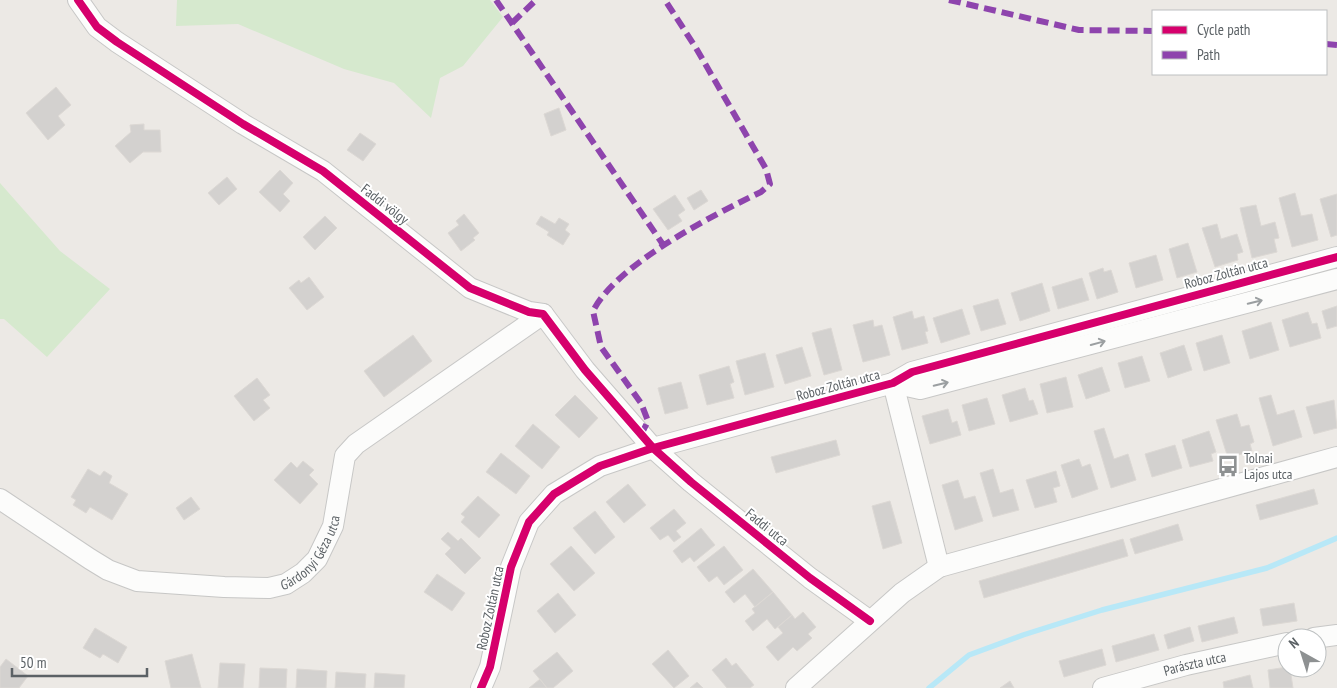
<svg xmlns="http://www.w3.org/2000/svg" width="1337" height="688" viewBox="0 0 1337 688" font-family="'PT Sans Narrow',sans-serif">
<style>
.green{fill:#d6e9ce}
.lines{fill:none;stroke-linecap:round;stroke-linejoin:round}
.stream{stroke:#b8e8f7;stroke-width:5.5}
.building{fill:#d3d1cf;stroke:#dcd8d4}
.minor-casing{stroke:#c7c7c6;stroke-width:22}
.minor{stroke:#fcfcfb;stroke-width:20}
.quiet{stroke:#8e44ad;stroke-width:6;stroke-dasharray:12 6;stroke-linecap:butt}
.cycleway-casing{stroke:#fff;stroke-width:11}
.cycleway{stroke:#d6006c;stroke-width:8}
.oneway{stroke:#9b9fa1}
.labels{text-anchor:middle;stroke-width:4;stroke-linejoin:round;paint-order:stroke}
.street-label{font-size:14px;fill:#5b6165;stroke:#fff}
.poi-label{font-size:14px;fill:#5b6165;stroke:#fff;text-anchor:start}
</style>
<rect width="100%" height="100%" fill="#ece9e5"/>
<path class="green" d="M177 0H490L503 17 463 66 440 78 431 118 394 83 344 69 238 24 176 26Z
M0 183 60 251 110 289 47 357 4 319H0Z"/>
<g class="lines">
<path class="stream" d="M929 688 969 655 1023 635 1102 610 1267 568 1337 538"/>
</g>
<path class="building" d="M56 87 71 105 58 116 65 125 48 140 26 113Z
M559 108 566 130 551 136 544 114Z
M144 124V130H160L161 152H143L130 163 115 146 131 132 130 125Z
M360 133 376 144 363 161 347 150Z
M280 170 293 183 283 194 290 201 280 212 259 192Z
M227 177 237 189 219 205 208 193Z
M701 190 708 201 694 210 687 198Z
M1295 193 1301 216 1312 214 1318 240 1292 247 1279 198Z
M1337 194V235L1331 237 1320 199Z
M675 195 685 210 678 215 682 221 668 230 653 209Z
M1256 205 1261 226 1275 222 1279 238 1274 239 1277 252 1252 258 1240 208Z
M464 214 479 233 473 238 475 240 461 251 448 233 459 225 456 221Z
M325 216 337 228 315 250 303 237Z
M541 216 555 224 559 218 569 224 565 230 570 234 563 245 547 235 549 232 536 224Z
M1217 224 1221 239 1237 234 1243 252 1237 254 1238 260 1215 267 1202 228Z
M1188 243 1197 272 1177 278 1169 249Z
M1156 255 1163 280 1136 288 1129 263Z
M1103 268 1104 272 1111 270 1118 292 1097 299 1089 273Z
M309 277 324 297 307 310 289 288 299 280 301 283Z
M1082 278 1089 300 1058 309 1052 287Z
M1042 283 1050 311 1020 321 1011 293Z
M998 299 1006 324 981 331 973 306Z
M1337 306V326L1327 329 1322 311Z
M962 309 970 334 941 343 933 318Z
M912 311 914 319 924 316 928 331 925 332 928 343 902 350 893 317Z
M1308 312 1312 324 1317 323 1321 338 1290 347 1282 320Z
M873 320 874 327 882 325 890 355 863 362 853 325Z
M1271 322 1279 350 1250 359 1242 331Z
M831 328 842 370 824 375 812 333Z
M413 335 432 361 384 397 364 371Z
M1222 335 1230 363 1204 371 1196 343Z
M1184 345 1192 370 1168 378 1160 353Z
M802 347 811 376 785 384 776 355Z
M765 353 774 387 745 395 736 361Z
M1142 356 1150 381 1125 388 1118 363Z
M729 366 734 382 730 384 734 398 707 405 699 375Z
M1102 367 1110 391 1086 399 1078 375Z
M1066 377 1073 407 1047 413 1040 384Z
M257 378 270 395 263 400 270 408 254 421 234 396Z
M681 382 688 408 665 414 658 388Z
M1025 388 1029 401 1033 400 1038 414 1010 422 1002 395Z
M575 395 598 418 579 438 555 415Z
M1271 395 1277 415 1294 410 1302 437 1273 446 1259 398Z
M987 398 995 424 969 431 962 405Z
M1334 400 1337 428 1314 434 1306 407Z
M948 409 952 423 957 421 961 435 930 444 922 416Z
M1237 414 1241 427 1249 425 1254 442 1250 444 1252 451 1228 458 1216 420Z
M533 424 560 447 542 469 515 446Z
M1104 428 1114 459 1128 454 1136 480 1111 488 1094 431Z
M1209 431 1216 452 1211 454 1213 461 1190 467 1182 440Z
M836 440 840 455 776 473 771 457Z
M1175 445 1182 468 1152 477 1145 454Z
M501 453 530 476 516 494 486 472Z
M1079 459 1082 467 1090 464 1098 489 1072 498 1061 465Z
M303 461 314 470 309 475 318 484 300 504 274 480 291 462 297 468Z
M88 469 100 476 104 471 112 476 109 483 128 494 112 520 90 507 86 513 73 505 76 500 71 497Z
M993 469 1000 493 1013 489 1019 510 993 517 980 473Z
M1056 471 1060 486 1053 488 1057 502 1035 508 1026 480Z
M958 480 964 499 975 496 983 521 955 530 942 485Z
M628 484 646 505 624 523 606 502Z
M1314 489 1318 504 1260 520 1256 505Z
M478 496 500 515 479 538 461 522 465 517 461 514Z
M191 497 200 509 184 520 176 508Z
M890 501 902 543 883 549 872 506Z
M674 509 686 523 676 531 681 537 674 542 668 535 660 540 650 528Z
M595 511 615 537 595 554 573 528Z
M1178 524 1183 540 1135 554 1130 539Z
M701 528 715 545 694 562 690 557 682 563 673 551Z
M448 532 458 541 461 538 481 558 465 574 445 554 451 548 441 539Z
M1123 539 1128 556 984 598 979 581Z
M571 546 595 573 574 591 550 564Z
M724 546 743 570 724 585 717 576 709 582 697 567Z
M753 569 773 592 755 607 745 594 734 603 725 592Z
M437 574 465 593 452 611 424 592Z
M773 592 792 615 775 629 767 619 753 631 745 621 755 613 752 609Z
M558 593 576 615 555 633 537 611Z
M1294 603 1297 621 1263 626 1260 609Z
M803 612 816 627 808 634 812 638 797 651 793 647 778 661 766 647 783 633 778 627 792 615 795 619Z
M1234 617 1238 633 1202 642 1198 626Z
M1190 627 1194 641 1168 649 1164 635Z
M95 628 127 647 118 663 103 654 100 658 83 648Z
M1154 634 1159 650 1116 662 1112 646Z
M1102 649 1106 665 1064 677 1059 661Z
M668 650 689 676 674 688 652 664Z
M557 652 573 671 553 688H547L533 671Z
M192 654 201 688H171L165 661Z
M726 658 732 666 736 663 754 685 750 688H727L712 670Z
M6 659 28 676 19 688H0V667Z
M220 663 245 664 243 688H218Z
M1287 667 1290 668 1293 688H1270L1268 670Z
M260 668 287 669 286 688H259Z
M297 669 327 671 326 688H296Z
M336 672 366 674 365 688H335Z
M375 673 405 675 404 688H374Z
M1250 675 1253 688H1224L1223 682Z
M540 679 547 688H529Z
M1010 681 1014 688H1000Z
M697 682 703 688H690Z"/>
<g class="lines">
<g class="minor-casing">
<g id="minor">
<path d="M78 0 97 27 117 42 243 124 323 171 470 288 529 312 543 314 585 370 653 448 691 482 810 578 870 621"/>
<path d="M893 383 920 389 1337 279"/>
<path d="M893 383 939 567"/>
<path id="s1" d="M0 499 90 559 108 570 137 581 224 587 269 588 286 584 303 573 317 559 333 526 345 456 356 444 543 314"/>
<path d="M1314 638 1337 635"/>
<path d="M481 688 490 667 511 567 529 522 554 494 600 466 653 448 893 383 912 372 1337 257"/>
<path d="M796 688 902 593 939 567 1337 457"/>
<path id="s2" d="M1103 688 1186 665 1287 643"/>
</g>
</g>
<use href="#minor" class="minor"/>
<path class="quiet" d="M496 0 664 246
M949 0 1079 30 1153 31
M512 23 536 0
M1326 44 1337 45
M641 435 648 421 641 403 601 347 593 311C617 264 713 215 761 192L770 184 766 169 696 48 665 0"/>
<g class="cycleway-casing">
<path id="cycleway" d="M78 0 97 27 117 42 243 124 323 171 470 288 529 312 543 314 585 370 653 448 691 482 810 578 870 621
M481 688 490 667 511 567 529 522 554 494 600 466 653 448 893 383 912 372 1337 257"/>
</g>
<use href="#cycleway" class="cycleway"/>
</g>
<defs><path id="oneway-shaft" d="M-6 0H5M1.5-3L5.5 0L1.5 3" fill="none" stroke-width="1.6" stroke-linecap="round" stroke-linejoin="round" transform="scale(1.25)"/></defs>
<g class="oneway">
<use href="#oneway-shaft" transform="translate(1255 302) rotate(-14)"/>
<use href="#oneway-shaft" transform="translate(1098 343) rotate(-15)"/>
<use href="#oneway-shaft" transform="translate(941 384) rotate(-13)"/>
</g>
<defs>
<g id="bus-bare" transform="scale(1.725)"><path d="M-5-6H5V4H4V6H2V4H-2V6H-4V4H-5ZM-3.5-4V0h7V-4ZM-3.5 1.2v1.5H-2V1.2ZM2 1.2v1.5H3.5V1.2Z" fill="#8e9192" stroke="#fff" stroke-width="2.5" paint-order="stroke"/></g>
</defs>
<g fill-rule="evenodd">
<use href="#bus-bare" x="1228" y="466"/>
</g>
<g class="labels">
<g class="street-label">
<text transform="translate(385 204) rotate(38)" y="5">Faddi völgy</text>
<text transform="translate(1226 273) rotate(-15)" y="5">Roboz Zoltán utca</text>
<text transform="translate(838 385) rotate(-15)" y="5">Roboz Zoltán utca</text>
<text transform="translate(767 527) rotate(39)" y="5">Faddi utca</text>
<text dy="5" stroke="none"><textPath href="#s1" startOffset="351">Gárdonyi Géza utca</textPath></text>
<text transform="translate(490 608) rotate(-78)" y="5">Roboz Zoltán utca</text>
<text dy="5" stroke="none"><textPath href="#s2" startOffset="95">Parászta utca</textPath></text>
</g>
<g class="poi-label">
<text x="1244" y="463">Tolnai<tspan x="1244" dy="16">Lajos utca</tspan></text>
</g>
</g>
<rect x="1152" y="10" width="175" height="65" fill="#ffffff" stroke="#bdc0c1"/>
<rect x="1162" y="26" width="25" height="8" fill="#d6006c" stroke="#bdc0c1"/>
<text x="1197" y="35" font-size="15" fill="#5b6165">Cycle path</text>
<rect x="1162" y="51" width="25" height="8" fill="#8e44ad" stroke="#bdc0c1"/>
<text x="1197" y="60" font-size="15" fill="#5b6165">Path</text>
<g transform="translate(1302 653) rotate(321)"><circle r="24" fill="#ffffff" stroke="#bdc0c1"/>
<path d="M0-4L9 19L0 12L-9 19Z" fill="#8e9192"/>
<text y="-8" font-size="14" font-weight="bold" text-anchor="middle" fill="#5b6165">N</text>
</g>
<path d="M12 668v8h135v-8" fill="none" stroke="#5b6165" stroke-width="2.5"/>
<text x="20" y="668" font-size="15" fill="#5b6165" stroke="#ffffff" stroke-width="4" paint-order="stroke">50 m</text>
</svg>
